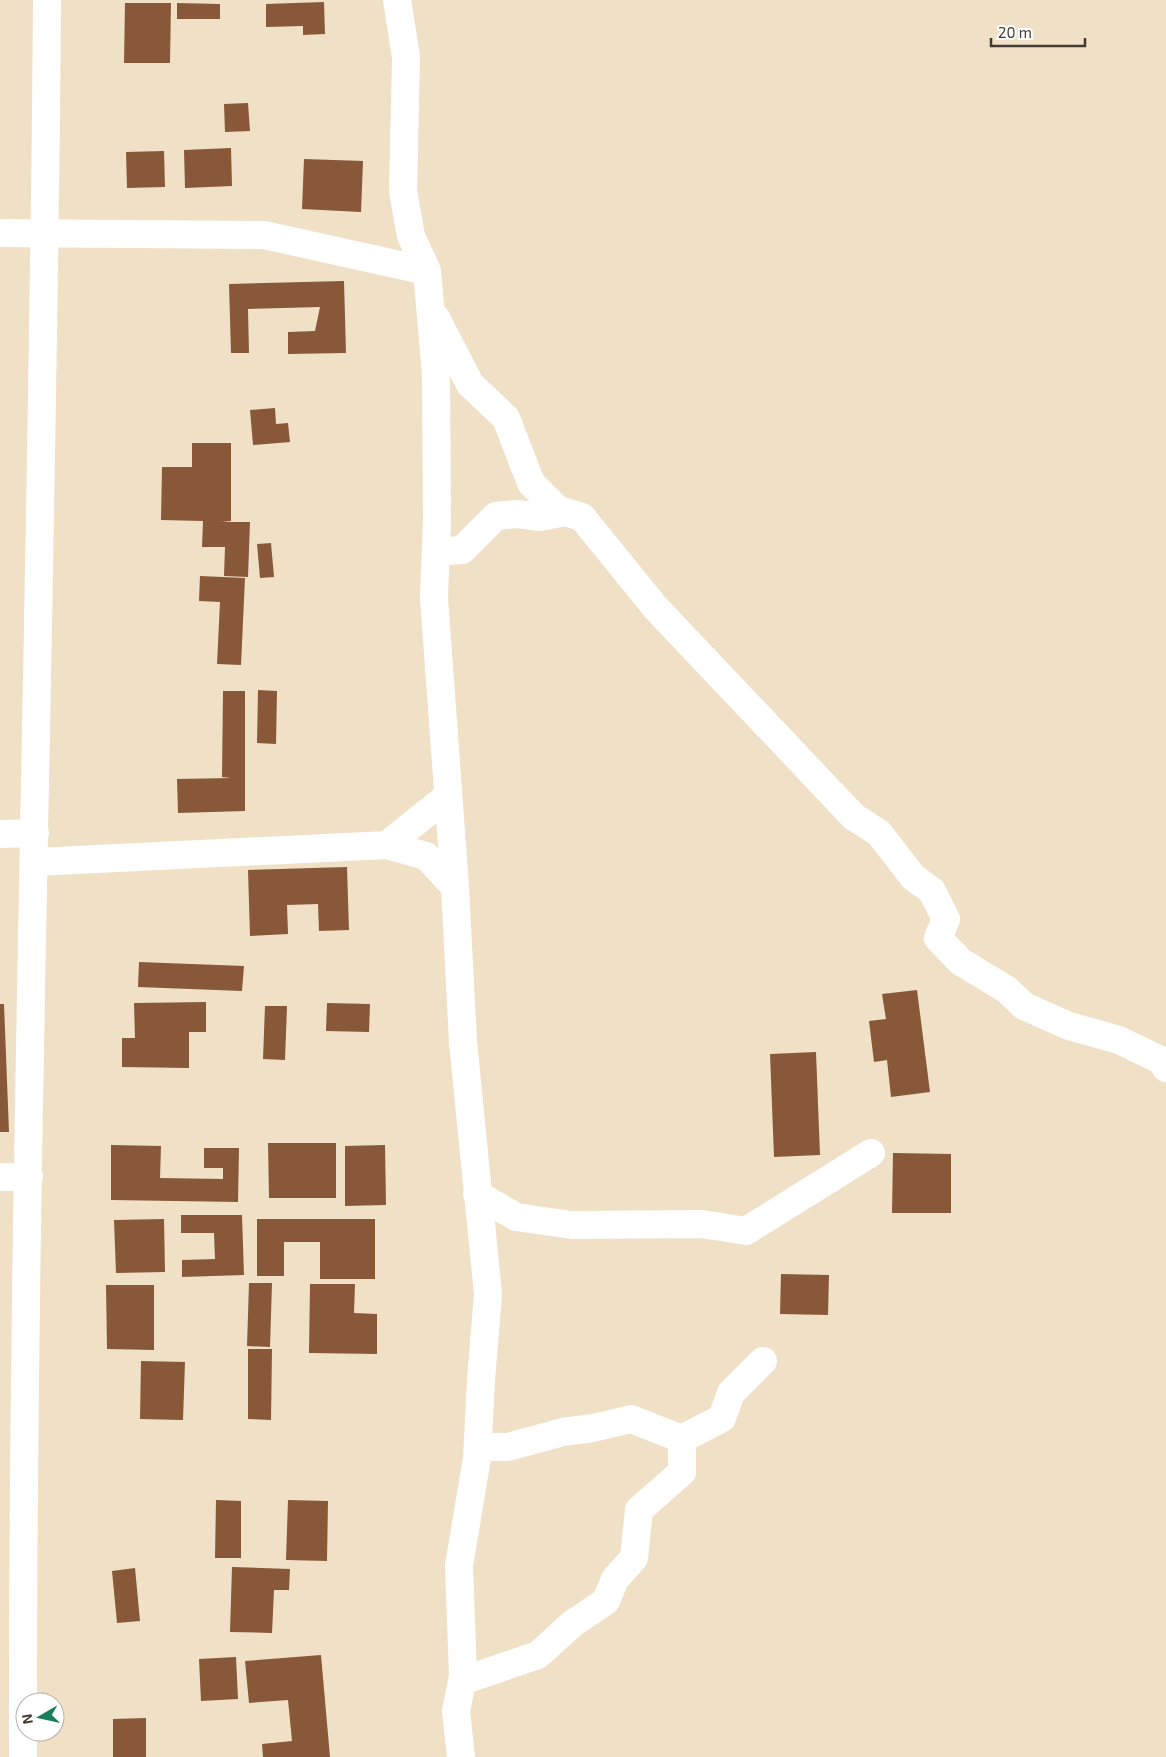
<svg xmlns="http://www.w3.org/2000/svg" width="1166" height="1757" viewBox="0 0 1166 1757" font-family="'Exo 2',sans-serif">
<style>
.building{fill:#885839}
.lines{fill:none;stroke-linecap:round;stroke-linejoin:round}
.minor{stroke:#fff;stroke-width:28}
</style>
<rect width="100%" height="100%" fill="#f0e0c6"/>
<path class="building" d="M324 2 325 34 303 35V26L266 27V4Z
M125 3H171L170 63H124Z
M177 3 220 4V19H177Z
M248 103 250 131 225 132 224 104Z
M231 148 232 186 185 188 184 150Z
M164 151 165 187 127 188 126 152Z
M304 159 363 161 361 212 302 209Z
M344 281 346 353 288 354V332L315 331 320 307 248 309 249 353H231L229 284Z
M275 408 276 424 288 423 290 442 253 445 250 410Z
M192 443H231V521L222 522H250L248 577 224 576 225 547H202L203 521 161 520 162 467H192Z
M271 543 274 577 260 578 257 544Z
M200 576 245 578 241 665 217 664 220 602 199 601Z
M258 690 277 691 276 744 257 743Z
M223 691H245V811L178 813 177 779 231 778 222 777Z
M347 867 349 930 319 931 318 904 287 905 288 934 250 936 248 870Z
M139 962 244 966 242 991 138 987Z
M917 990 930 1092 891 1097 887 1060 874 1062 869 1021 886 1019 882 994Z
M206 1002V1032H189V1068L122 1067V1038H135L134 1003Z
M327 1003 370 1004 369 1032 326 1031Z
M0 1004H4L9 1132H0Z
M265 1006H287L285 1060 263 1059Z
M816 1052 820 1155 774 1157 770 1054Z
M268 1143H336V1198H269Z
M111 1145 161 1146 160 1178 223 1179V1168H204V1148H239L238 1202 111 1200Z
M385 1145 386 1205 345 1206V1146Z
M893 1153 951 1154V1213H892Z
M181 1215H242L244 1275 182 1277V1260L215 1259 214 1233H181Z
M164 1219 165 1272 116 1273 114 1220Z
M257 1219H375V1279H320V1242H284V1276H257Z
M781 1274 829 1275 828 1315 780 1314Z
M249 1283H272L270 1347 247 1346Z
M310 1284H355L354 1313 377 1314V1354L309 1353Z
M106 1285H154V1350L107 1349Z
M248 1349H272L271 1420 248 1419Z
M141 1361 185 1362 183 1420 140 1419Z
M216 1500 241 1501V1558H215Z
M288 1500 328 1501 327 1561 286 1560Z
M232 1567 290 1569 289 1590H274L272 1633 230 1632Z
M135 1568 140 1621 117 1623 112 1571Z
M321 1655 330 1757H263L262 1744 292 1741 288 1700 249 1703 245 1661Z
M236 1657 238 1699 201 1701 199 1659Z
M146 1718V1757H113V1719Z"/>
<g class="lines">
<path class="minor" d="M397 0 406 57 403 191 411 236 427 271 436 374 437 519 434 598 455 887 463 1042 488 1294 481 1380 477 1458 459 1566 463 1676 456 1711 461 1757
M0 233 264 235 427 271
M436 318 470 384 506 418 531 483 558 510 582 517 655 607 854 817 879 833 913 877 932 891 946 919 938 938 961 962 1006 989 1024 1006 1069 1026 1119 1040 1162 1061 1166 1068
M436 552 462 550 496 516 517 514 540 517 566 512
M0 834 35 833
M387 845 448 796
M35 862 387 845 426 856 455 887
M0 1177H29
M477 1194 516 1217 572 1225 702 1224 746 1231 871 1153
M478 1447H508L563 1432 593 1428 631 1419 682 1439 722 1418 731 1393 763 1361
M462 1681 538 1655 572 1624 606 1601 615 1579 634 1558 639 1510 682 1472V1439
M23 1757C22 1171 43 586 47 0"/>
</g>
<g transform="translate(40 1717) rotate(261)"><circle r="24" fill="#ffffff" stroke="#b3b1ad"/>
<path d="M0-4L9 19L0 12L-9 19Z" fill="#1a7f59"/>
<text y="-8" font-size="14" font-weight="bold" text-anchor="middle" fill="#423b31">N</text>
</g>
<path d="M991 38v8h94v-8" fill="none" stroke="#423b31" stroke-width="2.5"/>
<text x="998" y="38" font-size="15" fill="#423b31" stroke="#ffffff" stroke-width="4" paint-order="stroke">20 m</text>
</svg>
